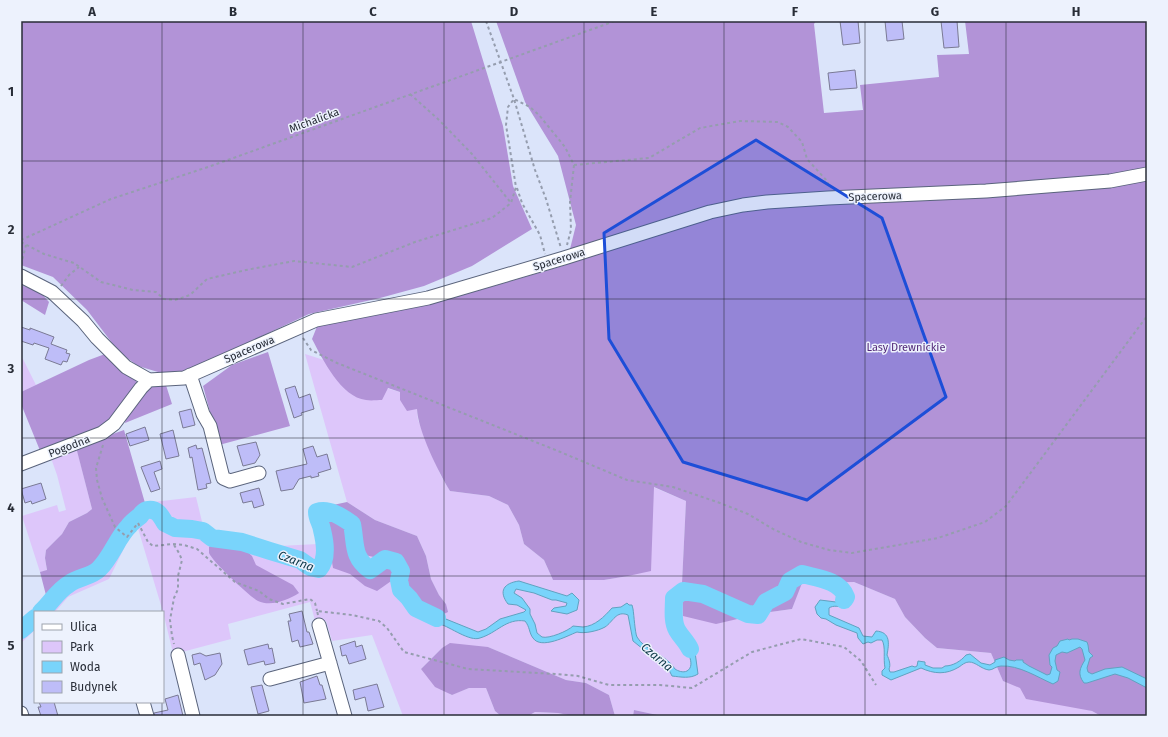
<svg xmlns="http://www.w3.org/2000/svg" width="1168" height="737" viewBox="0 0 1168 737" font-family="'Fira Sans',sans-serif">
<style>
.green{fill:#ddc6fa}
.forest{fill:#b293d7}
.water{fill:#79d4fb;stroke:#61a2c0}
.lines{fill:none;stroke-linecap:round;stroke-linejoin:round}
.river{stroke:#79d4fb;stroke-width:18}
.building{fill:#bebdf8;stroke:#7a7a94}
.minor-casing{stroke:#5a647c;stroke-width:15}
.path{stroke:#959dae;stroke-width:2;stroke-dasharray:3 3;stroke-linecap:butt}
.minor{stroke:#fff;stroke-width:13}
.marked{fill:#1d4ed8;fill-opacity:0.2;stroke:#1d4ed8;stroke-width:3;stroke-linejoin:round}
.grid{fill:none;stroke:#282d37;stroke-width:1;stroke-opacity:0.55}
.labels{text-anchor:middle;stroke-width:3;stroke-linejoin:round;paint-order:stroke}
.street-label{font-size:11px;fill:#282d37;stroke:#edf2fd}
.park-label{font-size:11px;fill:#522878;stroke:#edf2fd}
.water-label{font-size:12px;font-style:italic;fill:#0e3848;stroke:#edf2fd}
.neatline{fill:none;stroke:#282d37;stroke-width:1.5}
.grid-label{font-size:13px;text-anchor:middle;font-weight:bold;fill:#282d37}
</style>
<rect width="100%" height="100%" fill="#dbe4fa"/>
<path class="green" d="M305 354 324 360 332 373 400 392V400L417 409 418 420 441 476 450 491 489 496 508 505 519 525 524 544 544 560 553 580H604L628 576 653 487 686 501 682 583 763 613 792 609 801 583 854 582 895 599 905 617 925 638 937 648 991 653 1003 681 1092 711 1101 716H662L634 710 633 716H615L609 695 586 683 566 680 488 647 442 648 421 669 451 695 469 688H486L495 711 501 716H403L372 635 332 641 326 621 316 624 310 602 228 624 231 639 182 652 173 653 163 612 137 525 131 534 109 579 68 597 55 612H35V630L21 643V620L47 599 57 585 94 569 104 557 125 518 136 512 145 503 196 497 204 530 279 546 318 544 314 523 309 513 333 505C340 513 351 516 359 524L360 531 359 539 382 555C393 554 403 560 406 571 407 574 405 577 406 580 406 584 411 593 414 597 421 605 434 610 444 614L446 604 439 595 431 579 426 556 417 536 375 520 347 502Z
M21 358 23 359 36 385 21 392Z
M77 450 92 509 87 513 69 522 62 534 46 550 45 558 47 571 40 572 22 516 57 505 59 512 66 510 57 475 51 458Z
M535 712 558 713 573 716H528Z"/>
<path class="forest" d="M21 21H471L503 126 513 186 532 229 472 266 424 286 380 298 309 314 185 372H158L138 366 119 352 87 310 53 277 21 265Z
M496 21H816L814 24 824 113 863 110 860 85 939 77 937 55 969 54 965 21H1147V716H1101L1092 711 1026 699 1020 688 1003 681 991 653 937 648 925 638 905 617 895 599 854 582 802 583 792 609 763 613 716 624 683 616 682 583 686 501 654 487 651 571 628 576 604 580H553L544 560 524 544 519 525 508 505 489 496 450 491C438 471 418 431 417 409L407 411 400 400V392L388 388 382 400C377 400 371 401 366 400 341 397 323 360 312 339L318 324 435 303 566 265 576 225 558 156 525 102Z
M21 285 41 293 49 302 45 315 21 300Z
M268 352 290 426 219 445 203 386 232 365Z
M105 354 135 378 137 384 105 425 41 453 21 404V392L89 360Z
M165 382 172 404 125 423 126 418 147 388Z
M124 430 145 503 136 512 125 518 104 557 94 569 57 585 47 599 40 572 47 570 45 558 46 550 62 534 69 522 87 513 92 509 76 447Z
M347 502 375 520 417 536 426 556 431 579 439 595 446 604 448 612 444 614C430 608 417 602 409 590 405 583 407 578 406 572 404 558 389 551 378 558L365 555 359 539 360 531 359 524C351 516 340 513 333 505Z
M322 513C329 516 339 518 345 524 359 539 339 566 374 574L383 565H390L395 568 394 579 377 591 365 586 350 574 333 568 326 526 322 518Z
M217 542 242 547 252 556 256 565 293 585 299 593C288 600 271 607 258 601 250 597 212 561 209 553 209 552 209 548 209 547L213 543Z
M450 643 488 647 566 680 586 683 609 695 615 716H573L558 713 535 712 528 716H501L495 711 486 688H469L452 695 435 687 421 669 442 648Z
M634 710 662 716H633Z"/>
<path class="water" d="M836 579 852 596C850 615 838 602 829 608V615L859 628 863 636 872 637 876 631C891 632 889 644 887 655 889 659 891 665 889 669L890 672H894L912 666 915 667 917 666 918 661 925 662V665L933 668H942L945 666C953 666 961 661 966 655L970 654 981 663 990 665 995 662V660L1004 657 1009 660 1015 661 1016 660H1023V662L1029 666 1047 675 1050 674 1052 667 1050 665 1049 655 1053 648 1057 646 1060 641 1068 639 1069 640 1072 639H1078L1087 642 1088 645 1089 652 1093 656 1090 658 1087 668 1088 672 1092 674 1105 669 1122 667 1147 679V688L1128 678 1115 674 1087 683H1084C1077 674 1080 668 1085 660L1082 649 1080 647 1067 653 1062 652 1056 655 1055 661 1057 670 1060 672 1058 681 1053 684C1037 677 1019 665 1001 666 996 666 993 670 989 670 981 669 976 662 969 662 965 662 962 665 959 667 946 675 934 674 921 668L891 680 882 675V671L885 668C883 658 886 647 882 640H877L871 643 868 642 863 644 858 638 857 633 836 625 826 619 821 618 817 614 815 607 820 600 836 602 840 598V596L835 592 834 588 829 586Z
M519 581 567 596 572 593 579 600 577 610 567 614 551 611 554 608 566 606 567 603 556 600H552L534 593 516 589 514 593 522 598 530 609V614L535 624 537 633C539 634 540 636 542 637 549 639 568 631 573 626 576 626 580 627 583 627 595 626 604 617 612 608L621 607 627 603 629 605H632L633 609C634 615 635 633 637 637 644 650 667 655 675 669 678 671 683 673 687 671 697 665 685 648 683 641L677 638 674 629H679L688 639 695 652 698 674C690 679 681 677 672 676L669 670 633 641 628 615C616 610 613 622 605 627 598 631 584 634 577 632 567 636 541 650 533 638 529 633 530 627 525 621 506 618 497 633 480 638 470 642 450 627 440 624 436 622 432 621 428 620 423 617 418 613 413 609L417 605 426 611 478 632 486 629 500 619 524 612 526 610 517 605 508 604C498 591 504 583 519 581Z"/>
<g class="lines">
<path class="river" d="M41 612C51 603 57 591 69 584 78 577 91 577 99 569 112 556 117 538 129 526 132 522 136 519 140 516 142 513 144 511 147 510 157 508 161 516 165 523L175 528 192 529 203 531 212 538 242 542 270 551 300 560 310 567 319 569C328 559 325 542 322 530 321 523 317 519 317 512 329 508 342 517 352 524 356 544 352 557 370 570L385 559 396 562 401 571 399 580 401 590 409 598 416 608 437 618
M21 630 35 618
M690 649C687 642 681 637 677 630 672 621 674 608 674 598L683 591 703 594 748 614 758 615 766 602 785 592 790 581 802 574C817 578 840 580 846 597L844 600"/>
</g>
<path class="building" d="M840 21H858L860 43 843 45Z
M885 21H902L904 39 887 41Z
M941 21H957L959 47 944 48Z
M855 70 857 88 830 90 828 73Z
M21 327 30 330V328L54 337 51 344 67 350 66 353 70 354 67 362 63 361 61 365 45 359 49 348 34 343 33 345 21 341Z
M295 386 299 398 310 394 314 409 301 413 302 415 294 418 285 389Z
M191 409 195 425 183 428 179 412Z
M145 427 149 440 130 446 126 434Z
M173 430 179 456 166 459 160 434Z
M256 442 260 455 255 463 243 466 237 446Z
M196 445 197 449 202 448 211 483 206 484 207 488 198 490 192 457 190 458 188 448Z
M313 446 317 457 327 454 331 469 318 473 319 476 311 478V476L299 479 293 489 281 491 276 471 307 464 303 449Z
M160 461 162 469 154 472 160 489 151 492 141 467Z
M41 483 46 499 32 504 31 501 25 503 21 489Z
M259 488 264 505 254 508 252 501 243 503 240 493Z
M302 611 307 632H309L313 644 300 647 298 640 292 642 288 621H291L289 614Z
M355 641 356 647 362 645 366 659 349 664 346 655 342 656 340 646Z
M268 644 269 649 272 648 275 663 265 665 264 661 248 665 244 650Z
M200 653 206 656 220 653 222 664 215 675 205 680 200 663 194 665 192 655Z
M317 676 320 685H322L326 699 304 703 300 682Z
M377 684 384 707 368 711 365 697 355 700 353 690Z
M262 685 269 711 258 714 251 687Z
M178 695 183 716H155L154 713 168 710 165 699Z
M39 702H54L58 716H41L38 707H41Z"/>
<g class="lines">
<g class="minor-casing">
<path id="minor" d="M21 276 52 292 83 321 97 338 126 367 149 380 184 378 316 320 428 298 564 258 710 212 743 205 767 202 828 198 986 191 1110 181 1147 174
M190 375 203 414 210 426 223 478 230 481 259 473
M21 464 102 433 114 424 141 388 149 380
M319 625 345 716
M178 655 193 716
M270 679 330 663
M143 702 147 716
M21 713 22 716"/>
</g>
<path class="path" d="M486 21 514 99 535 170 546 199 561 248
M410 94 439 120 472 154 511 203
M574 165 649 158 700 128 740 121 778 122 788 127 802 142 807 159 828 182V187
M517 188 522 203 540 235 545 254
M21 240 111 199 211 166 615 21
M21 242 44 254 74 263 101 282 133 290 156 292 164 299 175 300 190 295 207 279 246 270 294 261 352 267 415 242 492 218 511 203 516 187 506 125 508 107 514 99 530 107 539 115 565 147 574 165 570 202 571 230 567 245
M21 265 26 245
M61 286 69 275 79 267
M303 338 311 350 337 363 558 451 627 480 673 487 720 503 748 514 773 529 801 542 829 550 852 553 938 538 985 522 1006 506 1147 316
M103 445 96 468 97 480 102 498 115 527 127 537 138 523 148 542 153 546 173 544 184 545 197 549 235 582 259 591 269 599 283 604 310 599 315 603 317 611
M174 545 179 553 182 560 178 576V589L174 598 170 620 172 636 174 644
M318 615 317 611 352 615 379 621 387 628 404 652 468 669 555 674 578 676 609 685H660L692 688 752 652 801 639 844 647 861 661 876 685"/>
<use href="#minor" class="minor"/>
</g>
<path class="marked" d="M756 140 882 218 946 397 807 500 683 462 609 339 604 233Z"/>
<path class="grid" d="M162 21V612M303 21V716M444 21V716M584 21V716M724 21V716M865 21V716M1006 21V716M21 161H1147M21 299H1147M21 438H1147M21 576H1147M162 702V716"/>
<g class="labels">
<g class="street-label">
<text transform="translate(314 120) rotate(-20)" y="4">Michalicka</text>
<text transform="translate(875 196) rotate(-2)" y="4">Spacerowa</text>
<text transform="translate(559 259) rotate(-17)" y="4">Spacerowa</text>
<text transform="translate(249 349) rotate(-23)" y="4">Spacerowa</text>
<text transform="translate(69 446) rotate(-21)" y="4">Pogodna</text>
</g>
<g class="park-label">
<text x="906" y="351">Lasy Drewnickie</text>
</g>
<g class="water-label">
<text transform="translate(296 561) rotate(21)" y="4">Czarna</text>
<text transform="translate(657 657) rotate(40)" y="4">Czarna</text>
</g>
</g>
<rect width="1168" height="737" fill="none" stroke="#edf2fd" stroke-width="44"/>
<rect x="34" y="611" width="130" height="92" fill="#edf2fd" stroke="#9ea3ae"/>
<rect x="42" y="624" width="20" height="6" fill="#ffffff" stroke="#9ea3ae"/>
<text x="70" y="631" font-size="12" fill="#282d37">Ulica</text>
<rect x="42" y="641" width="20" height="12" fill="#ddc6fa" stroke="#9ea3ae"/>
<text x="70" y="651" font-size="12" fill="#282d37">Park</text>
<rect x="42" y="661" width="20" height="12" fill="#79d4fb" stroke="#9ea3ae"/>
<text x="70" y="671" font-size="12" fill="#282d37">Woda</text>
<rect x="42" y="681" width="20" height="12" fill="#bebdf8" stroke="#9ea3ae"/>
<text x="70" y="691" font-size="12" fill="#282d37">Budynek</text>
<rect x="22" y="22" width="1124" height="693" class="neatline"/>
<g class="grid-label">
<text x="92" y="16">A</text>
<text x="233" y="16">B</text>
<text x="373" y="16">C</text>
<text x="514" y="16">D</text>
<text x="654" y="16">E</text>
<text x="795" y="16">F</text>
<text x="935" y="16">G</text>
<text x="1076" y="16">H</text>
<text x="11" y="96">1</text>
<text x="11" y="234">2</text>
<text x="11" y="373">3</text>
<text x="11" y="512">4</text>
<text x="11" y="650">5</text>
</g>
</svg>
